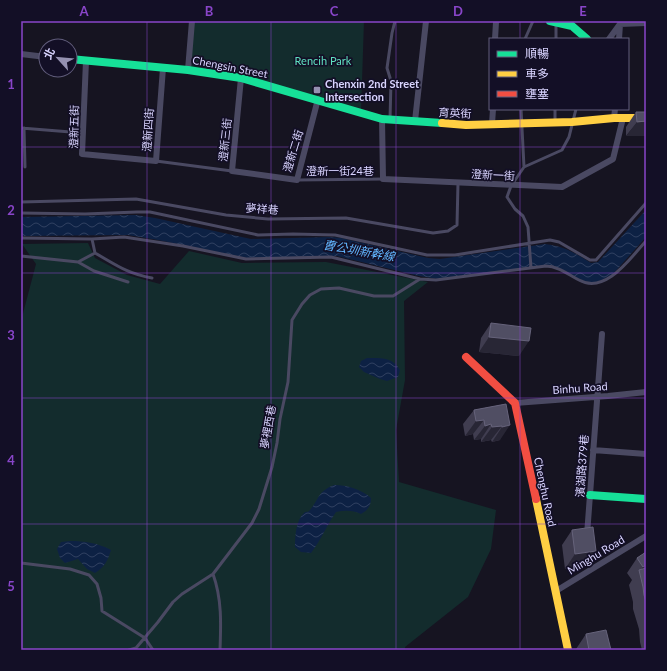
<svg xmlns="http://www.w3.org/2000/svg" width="667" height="671" viewBox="0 0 667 671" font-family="Lato,'Noto Sans TC',sans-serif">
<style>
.green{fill:#132c2d}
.water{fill:url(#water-waves)}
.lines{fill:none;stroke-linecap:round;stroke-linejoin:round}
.lane{stroke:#4a4962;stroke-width:3}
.street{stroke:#4a4962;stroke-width:6}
.fast{stroke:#16e098;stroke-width:8}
.slow{stroke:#ffcf43;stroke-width:8}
.jam{stroke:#f24e42;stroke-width:8}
.wall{fill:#403d50}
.shaded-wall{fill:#282635}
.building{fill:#504e63;stroke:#66637b}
.grid{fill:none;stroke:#8945c9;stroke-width:1;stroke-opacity:0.55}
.poi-dot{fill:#9591b1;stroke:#130f26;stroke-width:1.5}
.labels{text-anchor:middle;stroke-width:3.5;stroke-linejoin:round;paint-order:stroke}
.park-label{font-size:11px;fill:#5fe0c0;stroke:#130f26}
.street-label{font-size:11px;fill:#d9d4ff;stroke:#130f26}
.poi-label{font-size:11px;font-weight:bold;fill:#d9d4ff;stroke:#130f26;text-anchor:start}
.water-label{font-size:12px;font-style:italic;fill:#62b6ff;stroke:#130f26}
.neatline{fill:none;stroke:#8945c9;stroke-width:1.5}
.grid-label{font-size:13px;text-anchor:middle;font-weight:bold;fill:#8945c9}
</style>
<defs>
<pattern id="water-waves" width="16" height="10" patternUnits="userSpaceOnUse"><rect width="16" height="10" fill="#0d2144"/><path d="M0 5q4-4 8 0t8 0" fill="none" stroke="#304060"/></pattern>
</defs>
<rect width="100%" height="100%" fill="#161421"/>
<path class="green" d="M192 21H364L361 112 318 99 188 70Z
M88 243 95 258 127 275 160 284 189 251 242 263 326 262 428 282 404 301 405 380 396 430 399 482 496 510 491 549 468 597 405 647V650H21V321L36 264 22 244Z"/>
<path class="water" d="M646 210V237L613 274 602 280 593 283 584 281 551 265 438 279 419 276 337 256 247 258 158 240 128 235 21 236V217L136 215 155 218 251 239 330 237 341 238 428 258 440 259 545 244C564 246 575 253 591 263L598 262Z
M367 358C381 358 393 357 400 370L398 377 387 381 380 379 364 372 359 367 361 361Z
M334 485C347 485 361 489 371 498 371 506 368 510 361 514 353 510 345 510 336 512 327 525 321 540 311 553L301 552 295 547C295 536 296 520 304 513 308 510 306 514 310 510 320 498 317 492 334 485Z
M70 541C85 541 98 543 111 550 108 560 105 567 95 573L87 569 78 559 65 563 60 558 57 549 61 542Z"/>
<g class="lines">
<path class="lane" d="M525 39 533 21
M556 39V23
M521 109 524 167
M390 119 391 81 387 68 392 33 395 21
M555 122V109
M21 128 83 133
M24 128 25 167
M156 161 232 171
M297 180 383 179
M21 202 136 199 226 215 268 219 346 218 433 233 448 231 457 225 458 183
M21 213 85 214 137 212H150L258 235 293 234 335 235 427 255H455L550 240 559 242 590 260H596L646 203
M21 238 92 239 124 237 183 246 246 259 331 257 420 279 436 280 546 266C558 266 569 275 579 280 606 295 631 257 646 241
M92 239 95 253C116 265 128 274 152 278
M21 256 78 262 95 253
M78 262 94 271 128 282
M531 268 528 227 523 216 515 209 507 197 511 186 524 167 562 150 569 137 576 109
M21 563 70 569 89 575 97 584 101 598 102 611 145 638 153 650
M213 574C222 599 221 624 220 650
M129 650 136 648 158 622 173 602 182 594 213 574 252 523 259 509 272 467 277 443 280 419 288 382 292 320 302 304 310 295 321 289 339 288 374 296H393L420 279"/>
<path class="street" d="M495 39 496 22 497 21
M609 39 620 24
M619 39 620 24 646 23
M21 54 46 57
M86 61 82 154 156 161 163 68
M188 70 192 21
M241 78 232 171 297 180 318 99
M614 118 615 109
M382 119 383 179 562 187 613 159 623 118
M415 121 426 21
M492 124 493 109
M515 403 608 396 646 392
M593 450 646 454
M587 535 602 334
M556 591 646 536"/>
<path class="fast" d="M550 21 572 26 587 39
M70 59 188 70 241 78 382 119 442 123
M590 495 646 499"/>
<path class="slow" d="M442 123 466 125 572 122 614 118H646
M536 499 568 650"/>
<path class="jam" d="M466 357 515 403 536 499"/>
</g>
<path class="wall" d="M636 112H646L626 136V127Z
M491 323 519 356 479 352 481 338Z
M506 404 500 440 492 442 491 440 481 442V439L474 440 473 434 465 436 463 424 474 410Z
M572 530 586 566 565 569 562 545Z
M646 552V650H642L640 642 639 629 633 609V602L629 585 632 580 627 573 637 558Z
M586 634 611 650H576V649Z"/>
<path class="shaded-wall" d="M594 109H602L600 111Z
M646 121V136H626L637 122Z
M489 337 529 341 519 356 479 352Z
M484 420 473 434 465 436 476 421Z
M491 424 481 439 474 440 485 426Z
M510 425 500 440 492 442 502 427Z
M502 426 491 440 481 442 492 427Z
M596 551 586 566 565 569 575 554Z
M646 565V573L640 572 643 567Z"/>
<path class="building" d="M636 112H646V121L637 122Z
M491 323 531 328 529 341 489 337Z
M506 404 510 425 502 427V426L492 427 491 424 485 426 484 420 476 421 474 410Z
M593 527 596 551 575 554 572 530Z
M646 552V565L643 567 637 558Z
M646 568V602L644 595 643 587 639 570Z
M606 630 611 650H589L586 634Z"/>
<path class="grid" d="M147 21V650M271 21V650M396 21V650M520 21V39M520 109V650M21 147H646M21 273H646M21 398H646M21 524H646"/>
<rect class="poi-dot" x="313" y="86" width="8" height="8" rx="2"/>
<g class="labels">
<g class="park-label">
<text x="323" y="65">Rencih Park</text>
</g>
<g class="street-label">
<text transform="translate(230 67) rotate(11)" y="4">Chengsin Street</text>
<text transform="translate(455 113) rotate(3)" y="4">育英街</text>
<text transform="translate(74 127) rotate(-89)" y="4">澄新五街</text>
<text transform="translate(148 130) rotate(-86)" y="4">澄新四街</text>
<text transform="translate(225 140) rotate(-84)" y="4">澄新三街</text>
<text transform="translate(293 151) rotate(-73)" y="4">澄新二街</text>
<text x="340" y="175">澄新一街24巷</text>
<text transform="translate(493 175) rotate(3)" y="4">澄新一街</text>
<text transform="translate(262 209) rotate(4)" y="4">夢祥巷</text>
<text transform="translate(580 388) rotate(-4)" y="4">Binhu Road</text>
<text transform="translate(268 427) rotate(-80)" y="4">夢裡西巷</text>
<text transform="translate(582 466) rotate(-86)" y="4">濱湖路379巷</text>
<text transform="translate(545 492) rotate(78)" y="4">Chenghu Road</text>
<text transform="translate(596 555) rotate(-31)" y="4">Minghu Road</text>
</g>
<g class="poi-label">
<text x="325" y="88">Chenxin 2nd Street<tspan x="325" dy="13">Intersection</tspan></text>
</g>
<g class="water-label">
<text transform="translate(359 251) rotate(10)" y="4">曹公圳新幹線</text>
</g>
</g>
<rect width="667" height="671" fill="none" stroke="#130f26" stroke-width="44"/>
<rect x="489" y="38" width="140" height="72" fill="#130f26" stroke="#625e7d"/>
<rect x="497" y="51" width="20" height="6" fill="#16e098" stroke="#625e7d"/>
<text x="525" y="58" font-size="12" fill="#d9d4ff">順暢</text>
<rect x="497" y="71" width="20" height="6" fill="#ffcf43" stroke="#625e7d"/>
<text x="525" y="78" font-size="12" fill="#d9d4ff">車多</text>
<rect x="497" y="91" width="20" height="6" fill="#f24e42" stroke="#625e7d"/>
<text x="525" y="98" font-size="12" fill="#d9d4ff">壅塞</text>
<g transform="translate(58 58) rotate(297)"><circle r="19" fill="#130f26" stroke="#625e7d"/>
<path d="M0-3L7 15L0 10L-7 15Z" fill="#9591b1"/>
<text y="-6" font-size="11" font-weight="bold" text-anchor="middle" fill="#d9d4ff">北</text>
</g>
<rect x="22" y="22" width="623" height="627" class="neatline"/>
<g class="grid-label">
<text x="84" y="16">A</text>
<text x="209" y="16">B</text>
<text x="334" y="16">C</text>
<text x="458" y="16">D</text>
<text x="583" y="16">E</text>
<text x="11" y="89">1</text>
<text x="11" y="215">2</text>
<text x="11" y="340">3</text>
<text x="11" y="465">4</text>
<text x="11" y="591">5</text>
</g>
</svg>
